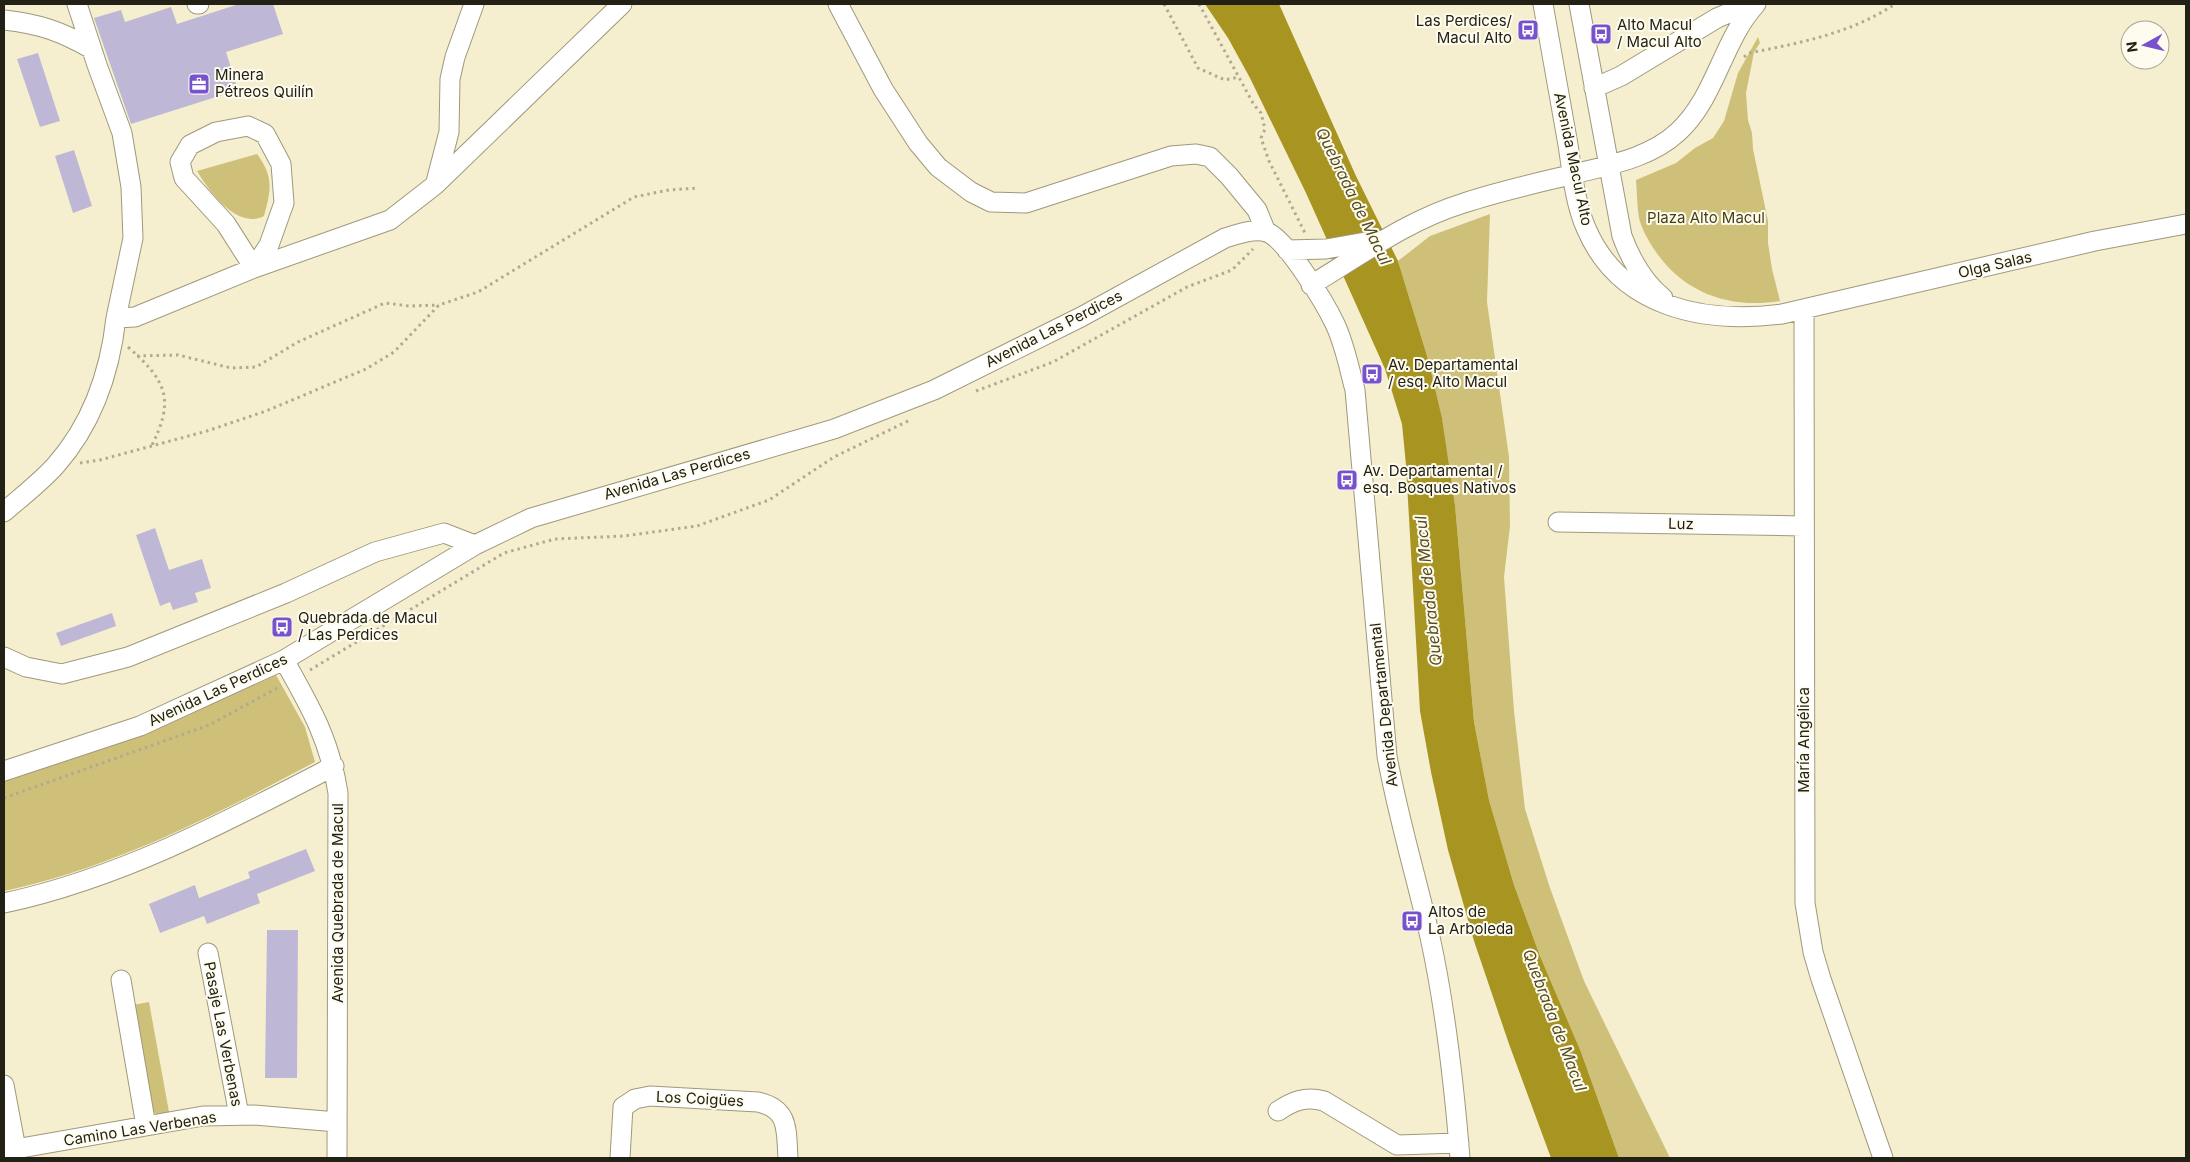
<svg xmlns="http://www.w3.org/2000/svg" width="2190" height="1162" viewBox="0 0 2190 1162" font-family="Inter,sans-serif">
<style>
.green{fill:#cec079}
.water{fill:#a89420}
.building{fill:#beb8d6}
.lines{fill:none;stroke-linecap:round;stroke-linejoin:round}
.minor-casing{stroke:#9f997b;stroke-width:21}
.path{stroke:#afaa91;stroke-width:3;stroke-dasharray:2.5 4;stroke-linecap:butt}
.minor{stroke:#fff;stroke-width:19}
.labels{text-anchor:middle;stroke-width:4;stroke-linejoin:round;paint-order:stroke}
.poi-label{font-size:15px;fill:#232115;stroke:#fefcef;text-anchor:start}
.street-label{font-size:15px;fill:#232115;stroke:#fefcef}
.park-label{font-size:15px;fill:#473f12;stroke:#fefcef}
.water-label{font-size:16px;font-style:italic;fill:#554c21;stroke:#fefcef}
</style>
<rect width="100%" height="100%" fill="#f5efcf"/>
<path class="green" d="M1758 37 1760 43 1754 52 1746 93 1748 120 1752 133 1753 149 1768 221V243L1772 269 1780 301C1731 309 1685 294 1656 252 1649 242 1642 230 1639 218 1637 206 1637 192 1636 180L1676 163 1695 148 1713 138 1724 121 1738 73Z
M257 154C274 177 271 190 264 216 237 230 209 191 197 171Z
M1490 214 1487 302 1509 457 1510 526 1504 577 1514 711 1525 809 1550 888 1584 981 1670 1158H1619L1581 1052 1540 956 1514 885 1489 800 1474 722 1455 505 1442 419 1428 359 1398 261 1430 236Z
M276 675 305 727 315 762C215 815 115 867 4 891V779L151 732Z
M149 1002 169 1112 157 1115 151 1109 133 1005Z"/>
<path class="water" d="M1205 4H1279L1356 176 1398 261 1428 359 1442 418 1455 505 1474 722 1489 800 1514 885 1540 956 1581 1052 1619 1158H1551L1509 1044 1474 941 1448 850 1431 772 1420 711 1406 465 1402 424 1385 369 1306 193 1250 78 1228 38Z"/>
<path class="building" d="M239 4H273L283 34 226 52 238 90 131 124 94 18 121 10 125 22 171 7 177 24Z
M38 53 60 121 40 127 17 59Z
M74 150 92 206 73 213 55 156Z
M155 528 169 570 202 559 211 588 195 593 198 602 173 610 170 602 160 606 136 535Z
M112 613 116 626 61 646 56 633Z
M306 849 315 871 257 894 260 903 207 924 204 916 160 933 149 904 195 885 199 898 250 878 248 872Z
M267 930H298L297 1078H265Z"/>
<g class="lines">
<g class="minor-casing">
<path id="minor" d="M77 4 97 65 122 133 131 187 133 238 116 318
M197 4H199
M838 4 883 89 918 143 938 167 971 192 991 202 1026 203 1171 156 1196 154 1210 157 1229 176 1257 210 1266 232
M1543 4C1551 49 1559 94 1567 139 1572 168 1574 201 1586 228 1620 308 1704 324 1782 314L2095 241 2186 224
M1579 4 1622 236C1631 260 1643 282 1663 298
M4 20C40 24 60 31 92 49
M1594 88 1621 76 1717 18 1750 4
M248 126 265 134 281 164 284 203 269 245 254 268 226 224 184 178 180 162 190 145 216 132Z
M436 182 449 132 450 79 455 57 474 4
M1287 250 1326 249 1377 240
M1311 285C1361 255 1408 220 1464 203 1500 191 1537 183 1574 174 1609 165 1650 158 1678 132 1716 97 1722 41 1756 4
M1804 309 1805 903 1813 952 1821 979 1883 1158
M4 512C21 497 41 482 56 465 92 424 110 372 116 318L135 317 254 268 390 220 435 185 622 4
M1558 522 1804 526
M4 657 26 667 62 674 128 657 286 593 375 552 444 533 475 545
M284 660C310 706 330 740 338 793L337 1158
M4 771 140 726 284 660 475 545 531 518 834 429 934 390 1081 317 1225 238C1238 234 1254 228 1267 232 1287 240 1325 303 1335 324 1345 345 1349 368 1355 390L1387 756C1398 817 1416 876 1430 937 1446 1010 1454 1084 1460 1158
M4 903C121 878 228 821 334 766
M208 953 239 1115
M121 980 146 1126
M4 1085 16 1149
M1278 1111C1293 1101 1305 1096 1324 1101L1397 1145 1459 1143
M4 1151 203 1116 254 1115 337 1122
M620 1158 623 1107 635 1099 650 1096 758 1102C790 1109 786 1131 788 1158"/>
</g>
<path class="path" d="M1164 4 1198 68 1225 80 1239 77
M1199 4 1254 105 1261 113 1265 129 1261 138 1269 161 1305 233
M1744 57 1749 53C1800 43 1852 33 1895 4
M128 347C167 381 175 400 151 447
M137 356 178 355 231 368 256 367 298 342 385 303 409 306 439 305
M976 391 1053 362 1187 287 1232 270 1253 249
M80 463 100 460 207 431 266 411 366 369 394 352 439 305 478 292 634 197 669 190 698 188
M310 670 504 553 555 539 624 536 697 526 769 500 834 457 910 420
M4 798 209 725 281 686"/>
<use href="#minor" class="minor"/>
</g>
<defs>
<g id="bus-square" transform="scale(1.125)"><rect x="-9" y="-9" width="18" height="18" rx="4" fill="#7852cc" stroke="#fefcef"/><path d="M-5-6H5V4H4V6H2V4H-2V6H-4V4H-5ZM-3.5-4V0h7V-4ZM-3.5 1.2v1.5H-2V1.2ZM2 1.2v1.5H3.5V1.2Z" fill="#fff"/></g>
<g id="office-square" transform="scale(1.125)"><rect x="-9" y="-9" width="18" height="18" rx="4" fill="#7852cc" stroke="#fefcef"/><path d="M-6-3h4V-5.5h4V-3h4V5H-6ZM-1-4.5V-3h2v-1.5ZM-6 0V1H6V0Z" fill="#fff"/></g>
</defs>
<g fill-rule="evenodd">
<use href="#bus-square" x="1528" y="30"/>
<use href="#bus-square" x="1601" y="34"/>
<use href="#office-square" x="199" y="84"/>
<use href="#bus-square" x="1372" y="374"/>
<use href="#bus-square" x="1347" y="480"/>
<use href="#bus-square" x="282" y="627"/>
<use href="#bus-square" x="1412" y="921"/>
</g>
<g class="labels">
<g class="poi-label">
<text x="1512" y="26" text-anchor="end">Las Perdices/<tspan x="1512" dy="17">Macul Alto</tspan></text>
<text x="1617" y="30">Alto Macul<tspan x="1617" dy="17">/ Macul Alto</tspan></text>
<text x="215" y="80">Minera<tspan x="215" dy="17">Pétreos Quilín</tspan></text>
<text x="1388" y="370">Av. Departamental<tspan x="1388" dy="17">/ esq. Alto Macul</tspan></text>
<text x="1363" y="476">Av. Departamental /<tspan x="1363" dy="17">esq. Bosques Nativos</tspan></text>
<text x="298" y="623">Quebrada de Macul<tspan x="298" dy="17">/ Las Perdices</tspan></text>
<text x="1428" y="917">Altos de<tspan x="1428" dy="17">La Arboleda</tspan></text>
</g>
<g class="street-label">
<text transform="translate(1573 159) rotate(78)" y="5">Avenida Macul Alto</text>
<text transform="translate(1995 265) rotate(-13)" y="5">Olga Salas</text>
<text transform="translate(1054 329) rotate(-27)" y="5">Avenida Las Perdices</text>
<text transform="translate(677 474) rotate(-16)" y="5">Avenida Las Perdices</text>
<text transform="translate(1681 524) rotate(1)" y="5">Luz</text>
<text transform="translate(218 690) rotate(-25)" y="5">Avenida Las Perdices</text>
<text transform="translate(1384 705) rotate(-96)" y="5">Avenida Departamental</text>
<text transform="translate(1804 740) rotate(-90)" y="5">María Angélica</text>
<text transform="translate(338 903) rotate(-90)" y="5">Avenida Quebrada de Macul</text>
<text transform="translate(223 1034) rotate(79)" y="5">Pasaje Las Verbenas</text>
<text transform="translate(700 1099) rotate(3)" y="5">Los Coigües</text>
<text transform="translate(140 1129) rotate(-9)" y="5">Camino Las Verbenas</text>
</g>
<g class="park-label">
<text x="1706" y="223">Plaza Alto Macul</text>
</g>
<g class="water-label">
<text transform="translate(1354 196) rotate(64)" y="6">Quebrada de Macul</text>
<text transform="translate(1428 591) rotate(-96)" y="6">Quebrada de Macul</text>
<text transform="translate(1555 1020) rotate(69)" y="6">Quebrada de Macul</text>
</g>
</g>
<rect width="2190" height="1162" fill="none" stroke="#232115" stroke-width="10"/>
<g transform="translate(2145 45) rotate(262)"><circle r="24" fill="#fefcef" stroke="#a6a498"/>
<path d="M0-4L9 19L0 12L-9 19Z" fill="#7852cc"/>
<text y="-8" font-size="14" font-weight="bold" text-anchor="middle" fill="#232115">N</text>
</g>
</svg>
